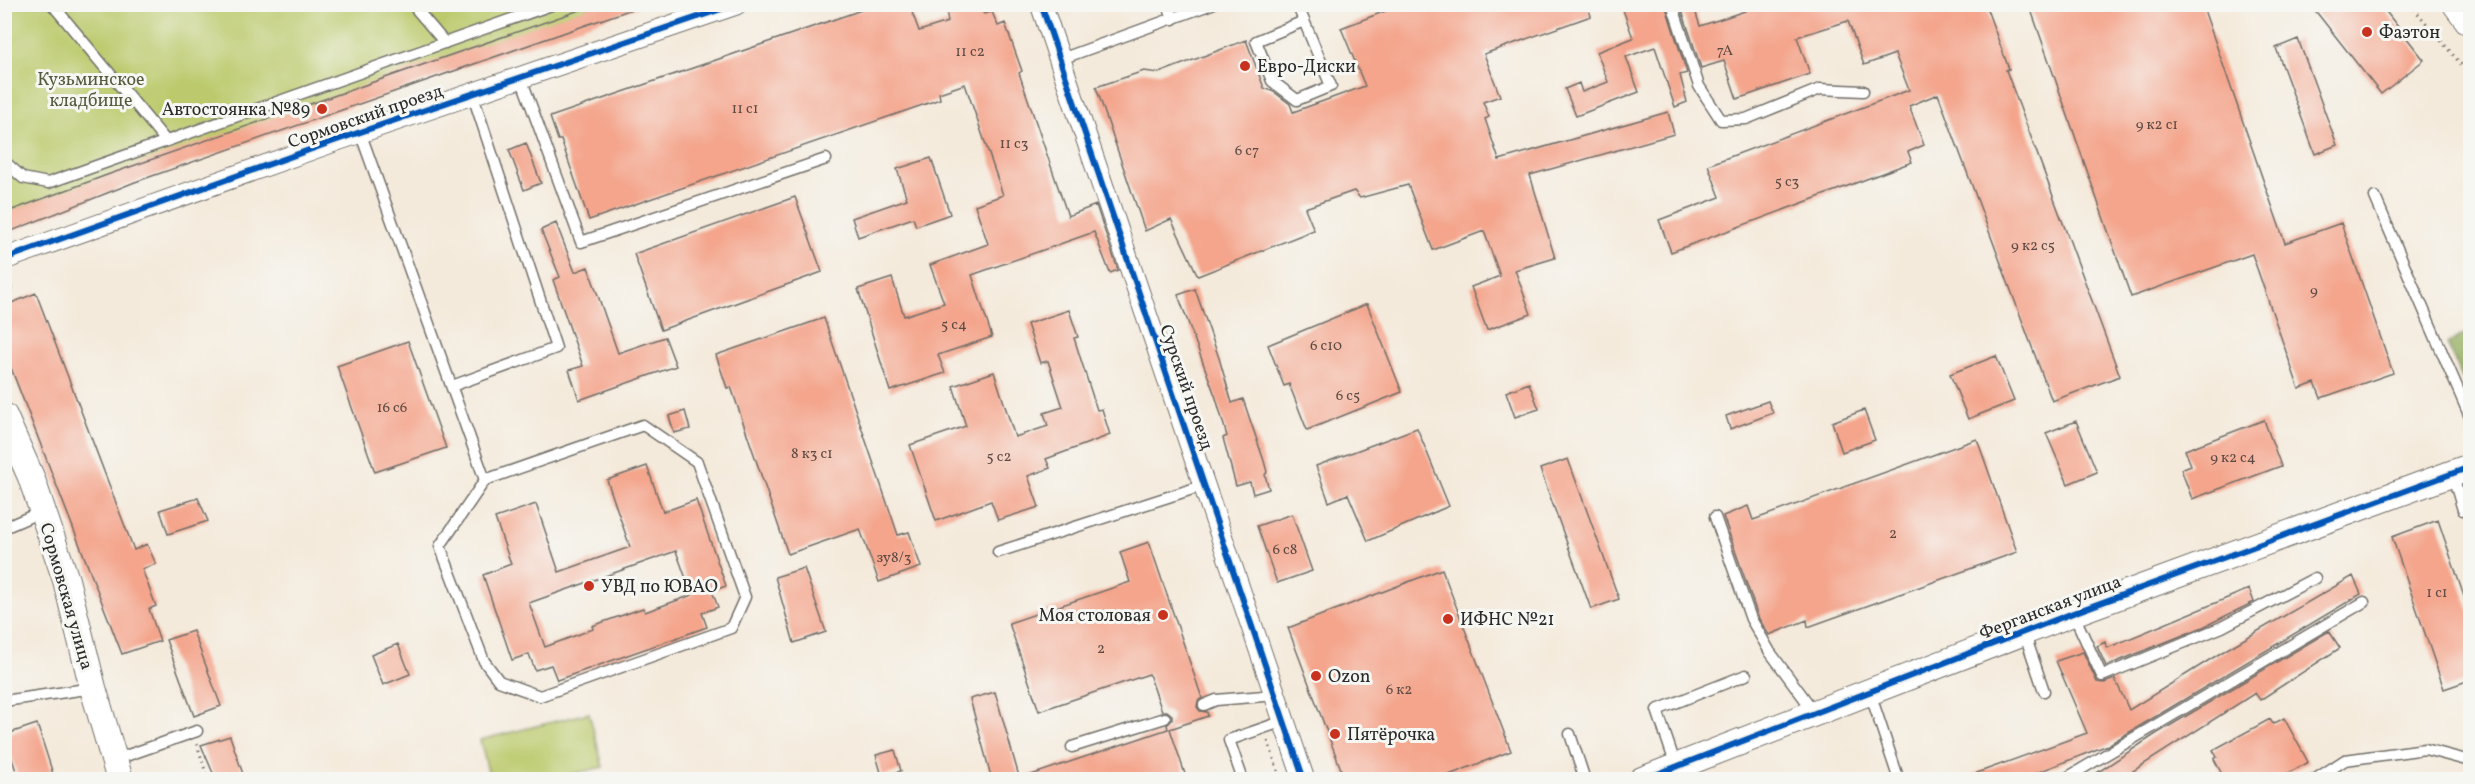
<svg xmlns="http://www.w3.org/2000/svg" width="2475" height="784" viewBox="0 0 2475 784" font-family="Vollkorn,serif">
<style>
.green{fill:#bcca6d;stroke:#747a4c;stroke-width:1.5}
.forest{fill:#95ae60;stroke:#606c46;stroke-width:1.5}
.building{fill:#f4a58c;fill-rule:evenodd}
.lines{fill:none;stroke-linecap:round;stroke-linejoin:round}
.service-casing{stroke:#716e69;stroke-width:13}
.minor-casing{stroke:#716e69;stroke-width:23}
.tertiary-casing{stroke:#716e69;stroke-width:28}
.secondary-casing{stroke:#716e69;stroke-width:32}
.path{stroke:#716e69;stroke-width:3;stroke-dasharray:1.5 4.5;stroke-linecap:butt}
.service{stroke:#fff;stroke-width:10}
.minor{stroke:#fff;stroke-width:21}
.tertiary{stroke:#fff;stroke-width:26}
.secondary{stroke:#fff;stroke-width:30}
.cycleway-casing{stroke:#f6f6f2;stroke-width:10}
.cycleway{stroke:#0057b8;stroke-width:6}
.poi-dot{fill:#c8321e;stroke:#f6f6f2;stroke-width:2}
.labels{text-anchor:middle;stroke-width:6;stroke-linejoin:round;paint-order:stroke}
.number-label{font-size:15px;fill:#5d4a43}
.poi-label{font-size:18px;fill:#2b2b2b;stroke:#f6f6f2;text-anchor:start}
.park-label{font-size:18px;fill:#565b3f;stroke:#f6f6f2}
.street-label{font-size:18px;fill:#2b2b2b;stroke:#f6f6f2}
</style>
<rect width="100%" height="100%" fill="#f6f6f2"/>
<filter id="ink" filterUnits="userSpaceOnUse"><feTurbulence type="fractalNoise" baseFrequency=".0167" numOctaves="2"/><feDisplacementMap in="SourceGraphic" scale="12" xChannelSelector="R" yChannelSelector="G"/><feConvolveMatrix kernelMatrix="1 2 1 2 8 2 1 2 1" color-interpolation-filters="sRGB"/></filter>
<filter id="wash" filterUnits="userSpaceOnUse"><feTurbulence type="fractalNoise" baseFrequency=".008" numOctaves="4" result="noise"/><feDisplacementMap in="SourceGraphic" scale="24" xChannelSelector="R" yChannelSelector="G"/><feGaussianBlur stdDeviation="1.35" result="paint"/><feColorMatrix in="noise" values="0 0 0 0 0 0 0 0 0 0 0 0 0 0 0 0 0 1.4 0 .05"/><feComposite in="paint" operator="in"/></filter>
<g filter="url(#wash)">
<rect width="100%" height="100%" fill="#f4eadb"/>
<path class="green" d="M5 5H597L5 213Z
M589 713 603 767 552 779H490L480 740Z"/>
<path class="forest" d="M2470 332V397L2447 343Z"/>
<g id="blocks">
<path class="building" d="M597 4H638V7L135 182 4 234V213L107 175Z
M879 4H909L919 31 948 22 946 10 950 4H976L984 14 992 12 998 26 1005 23 1022 71 1019 73 1068 216 1096 205 1118 270 1110 273 1094 232 972 275 992 337 938 355 945 373 890 391 858 289 892 278 904 316 944 303 930 265 988 244 975 205 1003 195 965 84 939 93 940 99 589 220 561 140H558L550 117Z
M1404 4H1587L1591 16 1484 54 1500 96 1483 102 1489 117 1485 119 1499 160 1668 112 1674 134 1530 175 1555 258 1515 270 1531 314 1487 330 1471 287 1500 276 1484 231 1433 250 1408 185 1360 198 1354 191 1305 208 1314 230 1198 276 1171 219 1145 231 1096 87 1144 71 1159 73 1246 40 1264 88 1274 92 1290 104 1293 112 1365 86 1341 28Z
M1621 4H1665L1687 73 1680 75 1687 102 1675 107 1655 47 1626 57 1639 92 1576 116 1565 89 1579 83 1582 92 1608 82 1597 52 1633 38Z
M1680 4H1693L1700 26 1745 11 1743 4H1985L2009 69 2006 70 2120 376 2052 401 1938 94 1909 106 1924 145 1908 152 1912 162 1671 252 1659 220 1720 197 1708 165 1909 90 1895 54 1864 65 1848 21 1797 37 1810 74 1737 99 1724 61 1701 68Z
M2029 4H2202L2285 243 2341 223 2393 373 2321 398 2315 383 2299 389 2252 254 2131 297Z
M2310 4H2380L2424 60 2381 94Z
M2298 39 2337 145 2315 154 2276 48Z
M526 143 541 183 524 190 509 150Z
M931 158 950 214 916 226 913 218 858 237 852 218 907 199 897 169Z
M795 197 822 272 661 330 634 254Z
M556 223 575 272 588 267 618 353 665 337 676 366 579 400 569 370 583 366 553 280 560 277 541 230Z
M1195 289 1219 358 1232 403 1243 399 1264 461 1267 472 1265 475 1269 489 1253 494 1250 482 1236 486 1223 438 1227 436 1216 398 1178 295Z
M36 293 134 550 147 544 156 564 142 569 156 606 149 609 160 641 122 654 4 350V306Z
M1367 304 1402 392 1307 430 1289 384 1284 386 1268 345Z
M1069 310 1078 337 1074 338 1097 410 1102 409 1110 435 1046 459 1050 468 1028 476 1039 507 998 520 991 501 936 521 910 445 966 426 953 386 994 372 1015 437 1048 426 1044 413 1063 407 1048 361 1040 363 1027 324Z
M824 318 898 535 909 532 921 567 879 582 860 529 788 554 731 387 727 388 716 355Z
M408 341 446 448 375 472 337 366Z
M1996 356 2014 401 1968 419 1950 374Z
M1529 383 1539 409 1515 417 1506 392Z
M1768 401 1773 413 1730 429 1726 416Z
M1864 410 1875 440 1842 452 1832 422Z
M685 411 690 429 674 433 669 416Z
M2264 420 2281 466 2192 499 2181 469 2191 465 2185 450Z
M2076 421 2097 472 2068 484 2046 433Z
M1417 428 1449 506 1368 541 1348 494 1329 502 1316 466Z
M1977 439 2017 552 1808 627 1807 620 1769 635 1759 619 1723 516 1748 506 1753 520Z
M1568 459 1619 599 1591 609 1540 469Z
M647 466 663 512 696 500 726 586 712 591 718 607 702 613 707 627 557 680 551 665 535 670 529 654 512 660 483 575 511 564 495 518 536 504 559 572 630 547 607 480ZM676 551 692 595 645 612 643 608 592 626 593 629 545 647 529 603Z
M198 498 208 521 168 534 160 510Z
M1292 514 1312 571 1277 583 1257 526Z
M2438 520 2470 614V680L2444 689 2392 537Z
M1149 542 1202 698 1198 701 1197 707 1200 711 1207 712 1208 716 1170 729 1187 780H1025V777L1168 729 1167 725 1172 720V715L1167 711H1162L1149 674 1039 711 1009 623 1130 582 1120 552Z
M804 568 826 632 794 643 775 577Z
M1442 569 1511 751 1436 780H1345L1288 628Z
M2353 576 2361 594 2108 745 2018 780H1964L1963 778 2087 733 2056 661 2083 652 2097 682 2104 683 2115 679 2129 710 2227 649Z
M2249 589 2254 602 2203 627 2106 666 2097 646 2105 642 2107 648Z
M193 631 221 706 194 716 166 640Z
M2329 631 2340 648 2260 700 2255 693 2119 780H2086L2156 734Z
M398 644 410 674 383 685 371 655Z
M995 692 1020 780H992L970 699Z
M2284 718 2308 762 2276 780H2225L2214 759 2217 757 2213 750 2270 719 2273 724Z
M37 724 55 780H19L4 735Z
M230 736 245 780H216L201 745Z
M895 750 901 771 882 776 876 755Z"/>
</g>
</g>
<g filter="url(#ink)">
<use href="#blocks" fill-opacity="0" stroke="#716e69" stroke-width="1.5"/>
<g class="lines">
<g class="service-casing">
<path id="service" d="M52 4 166 141
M412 4 445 43
M1168 4 1173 19
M1297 4 1331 86 1297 100 1272 81 1256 41 1304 21
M1672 4 1699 86 1721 120 1746 119 1820 89 1863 91
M1061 59 1212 4
M521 78 581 242 826 159
M360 132 485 480 440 546 484 661 499 681 540 696 731 628 745 597 697 462 643 425 485 480
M4 161 23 178 48 183 554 4
M2375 197 2470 417
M4 283 6 289
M452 386 556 348 473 96
M2452 473 2463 510
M1715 517 1751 619 1770 652 1815 713
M4 528 43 511
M998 552 1205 485
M2073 613 2102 676 2222 627 2315 578
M2024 632 2044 691
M1870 693 1899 780
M4 701 93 688
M1204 705 1216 700 1276 695
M1570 734 1585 780
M1072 747 1165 718
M114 760 197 731
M1676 766 1657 710 1746 675
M1243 780 1229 740 1284 721
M2063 780 2364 602
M2314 780 2345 760 2425 749 2470 761"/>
</g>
<g class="minor-casing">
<path id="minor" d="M1041 4 1304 780
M4 259 337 140 736 4"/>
</g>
<g class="tertiary-casing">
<path id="tertiary" d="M4 416 31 477 66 580 93 688 120 780
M1642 780 2073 613 2470 467"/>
</g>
<g class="secondary-casing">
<path id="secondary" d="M2458 4 2470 20"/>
</g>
<path class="path" d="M2410 4 2470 75
M1268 741 1281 780
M197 744 208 780"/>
<use href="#service" class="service"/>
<use href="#minor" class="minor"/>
<use href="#tertiary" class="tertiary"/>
<use href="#secondary" class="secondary"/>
<g class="cycleway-casing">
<path id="cycleway" d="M1041 4 1304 780
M4 259 337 140 736 4
M1642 780 2073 613 2470 467"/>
</g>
<use href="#cycleway" class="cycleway"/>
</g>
</g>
<g class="poi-dot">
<circle cx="2367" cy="32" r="6"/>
<circle cx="1245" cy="66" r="6"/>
<circle cx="322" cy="109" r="6"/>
<circle cx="589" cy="586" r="6"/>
<circle cx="1163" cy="615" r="6"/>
<circle cx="1448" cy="619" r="6"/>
<circle cx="1316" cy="676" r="6"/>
<circle cx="1335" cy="734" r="6"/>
</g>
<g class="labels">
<g class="number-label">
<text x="1725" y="55">7А</text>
<text x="970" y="56">11 с2</text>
<text x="745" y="113">11 с1</text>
<text x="2157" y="129">9 к2 с1</text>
<text x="1014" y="148">11 с3</text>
<text x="1247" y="155">6 с7</text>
<text x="1787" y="186">5 с3</text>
<text x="2033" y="250">9 к2 с5</text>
<text x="2314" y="295">9</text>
<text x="954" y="329">5 с4</text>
<text x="1326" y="350">6 с10</text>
<text x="1348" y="400">6 с5</text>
<text x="392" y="412">16 с6</text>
<text x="812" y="458">8 к3 с1</text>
<text x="999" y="461">5 с2</text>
<text x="2233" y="462">9 к2 с4</text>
<text x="1893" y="538">2</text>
<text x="1285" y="554">6 с8</text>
<text x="894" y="562">зу8/3</text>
<text x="2437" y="597">1 с1</text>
<text x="1101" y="653">2</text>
<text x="1399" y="694">6 к2</text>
</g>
<g class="poi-label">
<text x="2379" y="38">Фаэтон</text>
<text x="1257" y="72">Евро-Диски</text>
<text x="310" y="115" text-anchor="end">Автостоянка №89</text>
<text x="601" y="592">УВД по ЮВАО</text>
<text x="1151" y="621" text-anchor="end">Моя столовая</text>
<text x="1460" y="625">ИФНС №21</text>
<text x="1328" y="682">Ozon</text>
<text x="1347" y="740">Пятёрочка</text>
</g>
<g class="park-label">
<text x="91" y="85">Кузьминское<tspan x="91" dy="21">кладбище</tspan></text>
</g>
<g class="street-label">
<text transform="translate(365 116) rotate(-19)" y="6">Сормовский проезд</text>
<text transform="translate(1187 387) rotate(71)" y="6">Сурский проезд</text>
<text transform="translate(67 596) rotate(74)" y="6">Сормовская улица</text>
<text transform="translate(2050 607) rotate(-21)" y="6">Ферганская улица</text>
</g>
</g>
<rect width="2475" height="784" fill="none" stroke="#f6f6f2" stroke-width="24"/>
</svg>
